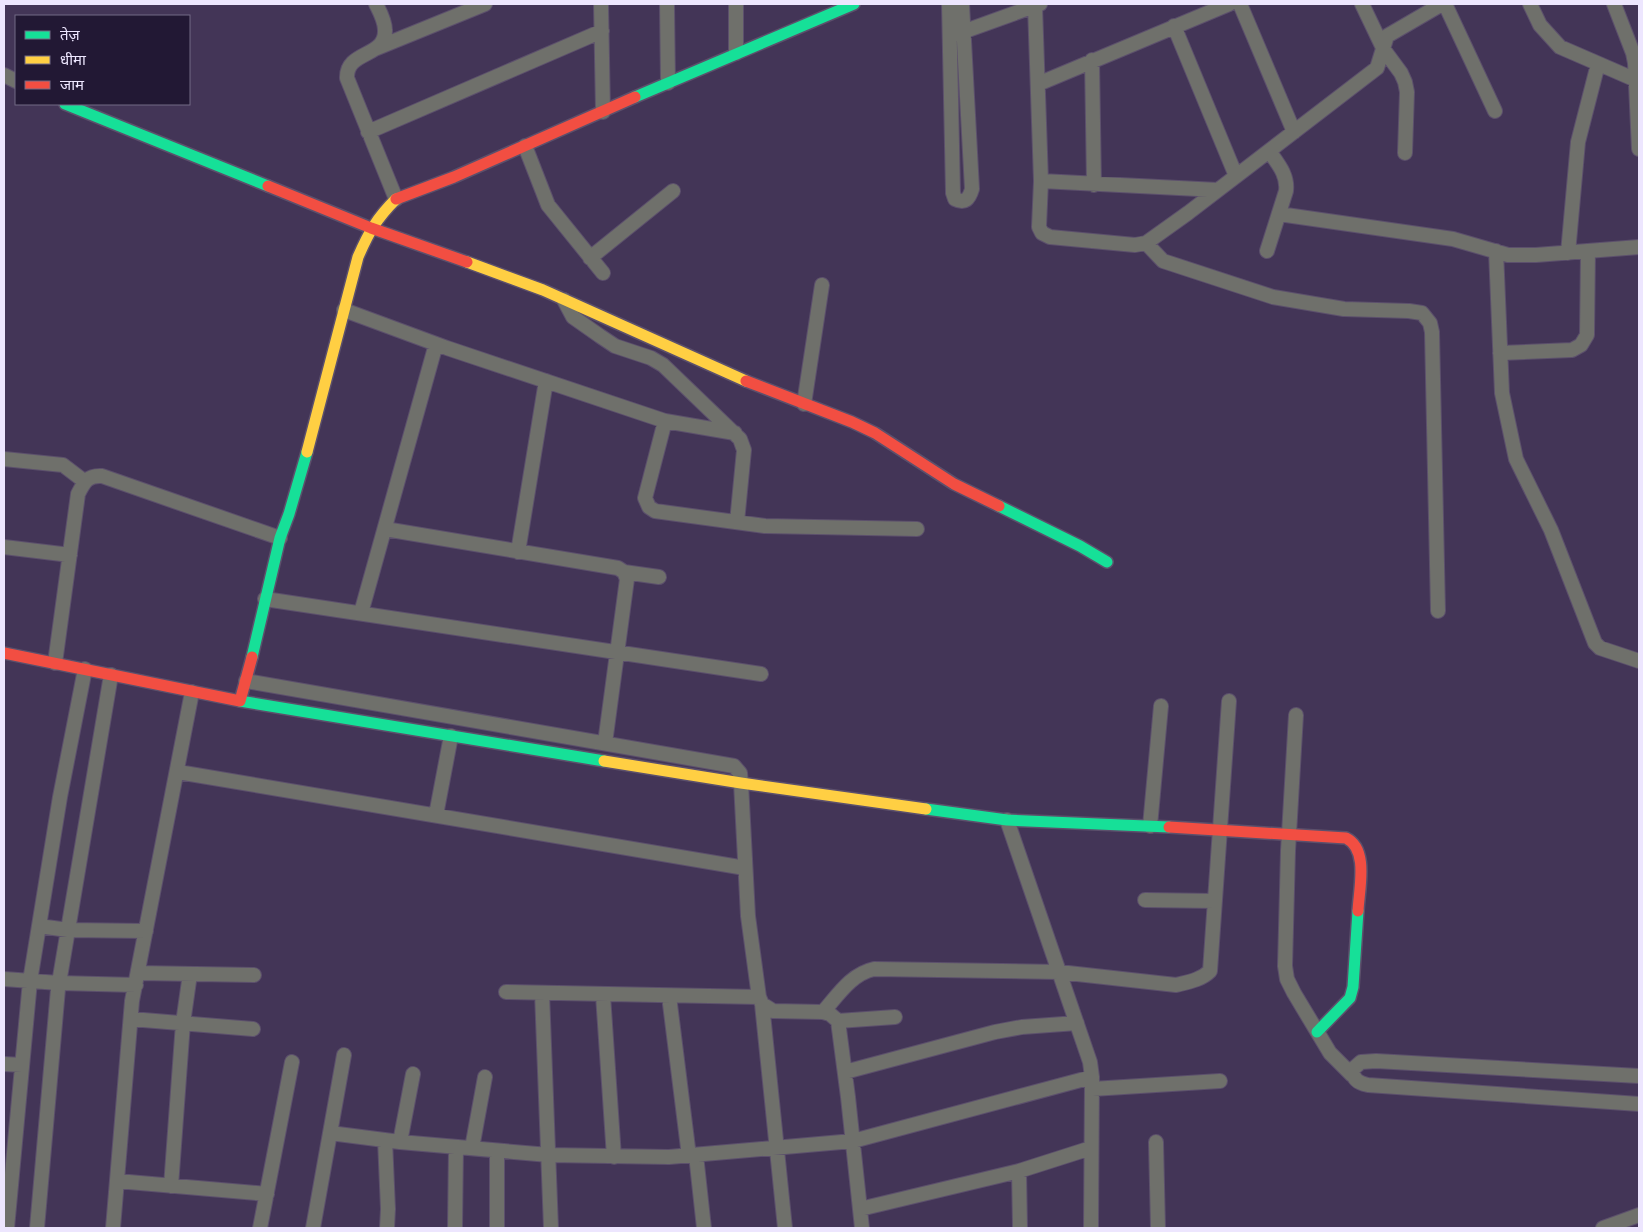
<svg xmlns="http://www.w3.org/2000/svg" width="1643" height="1232" viewBox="0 0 1643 1232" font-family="'Work Sans','Noto Sans Devanagari',sans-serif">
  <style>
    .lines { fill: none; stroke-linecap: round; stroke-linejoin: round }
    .street-casing { stroke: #5c506c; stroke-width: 16 }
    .fast-casing { stroke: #5c506c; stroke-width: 14 }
    .slow-casing { stroke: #5c506c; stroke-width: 14 }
    .jam-casing { stroke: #5c506c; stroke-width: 14 }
    .street { stroke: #6f706b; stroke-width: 14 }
    .fast { stroke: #16e098; stroke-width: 11 }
    .slow { stroke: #ffcf43; stroke-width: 11 }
    .jam { stroke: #f24e42; stroke-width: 11 }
  </style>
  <rect width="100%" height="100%" fill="#433557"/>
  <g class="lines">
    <defs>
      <path id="street" d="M376,4c4,8 9,17 9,26 1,28 -39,20 -38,48l49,121
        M601,4l2,108
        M667,4l1,79
        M736,4v49
        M949,4l4,189 2,6c10,5 14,0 17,-10l-10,-185
        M1240,4l54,128
        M1362,4l22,46 17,23 4,9 2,10 -2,61
        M1445,4l50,107
        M1530,4l10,21 20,22 76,33
        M1614,4l19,49 2,10 4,86
        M1035,6l6,175 -2,46 3,6 8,4 85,8 11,-2 42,-30 189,-145 10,-32 55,-32
        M1174,26l62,150
        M957,34l83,-30
        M377,48l108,-44
        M1092,60l2,125
        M4,75l12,6
        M1038,84l191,-80
        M368,132l234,-101
        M525,146l23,59 55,68
        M1041,181l177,9
        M1279,214l174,25 55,16h28l103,-8
        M1146,243l17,18 110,36 71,12 65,2 13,2 8,10 2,9 6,279
        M1267,251l19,-60c2,-16 -8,-27 -17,-40
        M1496,251l6,142 14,66 35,71 44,113 5,5 39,13
        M1568,253l10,-111 20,-78
        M590,258l83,-67
        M564,300l9,17 27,19 15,10 36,12 12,7 77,74 4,11 -7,72
        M344,310l103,38 218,73 70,12
        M1500,353l72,-3 9,-5 6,-10 1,-84
        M804,404l18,-119
        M665,421l-20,77 4,9 6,4 110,15 152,3
        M4,459l59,6 21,16
        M385,529l233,39 6,4 3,7 -22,164
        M4,547l66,8
        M518,552l28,-171
        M624,572l35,5
        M265,599l496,75
        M361,613l75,-269
        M55,663l23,-169c6,-12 10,-19 24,-18l178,62
        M246,681l488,85 6,7 1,10 7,133 11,81 3,7 11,7 50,1 7,2 8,7 10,76 14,131
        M1296,715l-8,136 -3,115 2,13 7,14 36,60 22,22
        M178,772l567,96
        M436,815l15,-79
        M1007,820l83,242 2,15 -1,151
        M1150,826l11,-120
        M1145,900l70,1
        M39,926l29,4 78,1
        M138,973l116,2
        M4,979l55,4 77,2
        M506,992l253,5
        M542,993l9,235
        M603,995l11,162
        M669,996l20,160
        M762,1004l23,224
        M823,1012c15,-17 28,-38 51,-43l185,3 117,13c12,-3 25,-5 34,-14l19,-270
        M131,1019l122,10
        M838,1021l57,-4
        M4,1064l18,1
        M845,1072l150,-40 27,-5 55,-4
        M1639,1076l-263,-15 -15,1 -8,7c-1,11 6,14 15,16l271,19
        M1092,1089l128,-8
        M330,1133l70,9 149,13 120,2 184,-16 239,-64
        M385,1140l3,69 -1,19
        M400,1142l13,-68
        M1156,1142l2,86
        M472,1148l13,-71
        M696,1155l8,73
        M1019,1171l1,57
        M117,1181l150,13
        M171,1186l12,-163 7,-49
        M860,1209l159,-38 72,-23
        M7,1228l23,-247 30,-184 25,-128
        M37,1228l21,-239 53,-314
        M113,1228l19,-227 60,-309
        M260,1228l32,-166
        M313,1228l31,-173
        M455,1228l1,-81
        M497,1228v-77
        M1603,1228l36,-13"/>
      <path id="fast" d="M635,97l219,-93
        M65,104l203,82
        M999,506l81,40 27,16
        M252,657l28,-119 9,-24 18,-62
        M240,701l364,60
        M926,809l81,11 162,7
        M1317,1032l33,-34 3,-11 5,-76"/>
      <path id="slow" d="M467,262l76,28 203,91
        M307,452l51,-195c11,-25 18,-38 38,-58
        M604,761l137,22 185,26"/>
      <path id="jam" d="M268,186l103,42 96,34
        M396,199l58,-22 181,-80
        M746,381l106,41 23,11 79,51 45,22
        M4,653l236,48 12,-44
        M1169,827l177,11c23,11 13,51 12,73"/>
    </defs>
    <use href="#street" class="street-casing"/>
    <use href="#fast" class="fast-casing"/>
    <use href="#slow" class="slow-casing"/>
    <use href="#jam" class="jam-casing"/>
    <use href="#street" class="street"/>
    <use href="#fast" class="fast"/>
    <use href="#slow" class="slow"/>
    <use href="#jam" class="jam"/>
  </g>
  <rect width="1643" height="1232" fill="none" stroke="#ede6fe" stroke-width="10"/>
  <rect x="15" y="15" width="175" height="90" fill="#221834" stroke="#736a85"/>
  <rect x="25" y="31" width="25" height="8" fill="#16e098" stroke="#736a85"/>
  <text x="60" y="40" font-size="15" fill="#ede6fe">तेज़</text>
  <rect x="25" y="56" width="25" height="8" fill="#ffcf43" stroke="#736a85"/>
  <text x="60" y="65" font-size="15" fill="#ede6fe">धीमा</text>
  <rect x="25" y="81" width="25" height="8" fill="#f24e42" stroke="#736a85"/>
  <text x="60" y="90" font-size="15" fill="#ede6fe">जाम</text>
</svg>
